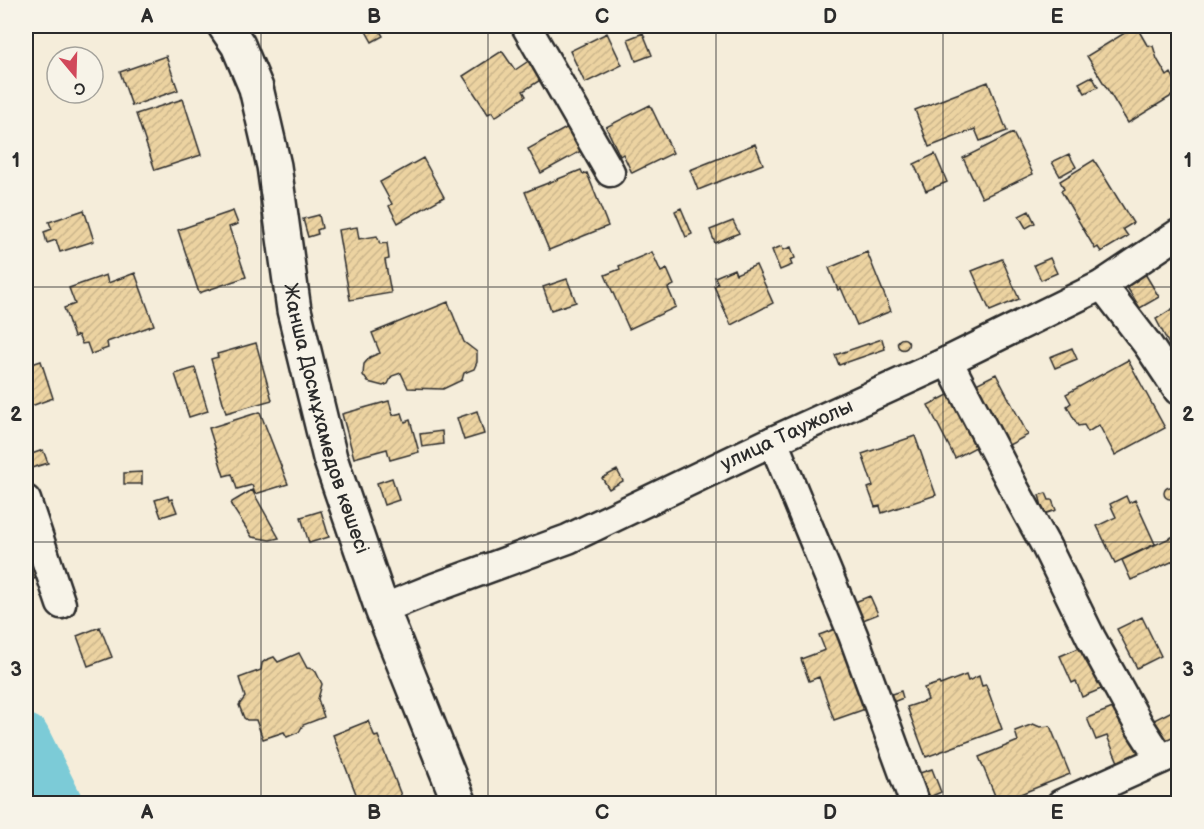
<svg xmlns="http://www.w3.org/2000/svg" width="1204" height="829" viewBox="0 0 1204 829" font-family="'Balsamiq Sans',sans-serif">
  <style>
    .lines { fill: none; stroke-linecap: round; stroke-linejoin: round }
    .river { stroke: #7bcbd7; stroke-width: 48 }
    .building { fill: url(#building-hatch); stroke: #2b2b2b; stroke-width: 1.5 }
    .street-casing { stroke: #2b2b2b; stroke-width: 33 }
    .secondary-casing { stroke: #2b2b2b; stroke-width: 38 }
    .street { stroke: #f7f3e8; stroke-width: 28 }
    .secondary { stroke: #f7f3e8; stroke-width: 33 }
    .grid { fill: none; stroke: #2b2b2b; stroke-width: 1.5; stroke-opacity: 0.55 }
    .labels { text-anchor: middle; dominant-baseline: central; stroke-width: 6; stroke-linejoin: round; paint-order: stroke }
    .street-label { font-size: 20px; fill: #2b2b2b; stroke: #f7f3e8 }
    .neatline { fill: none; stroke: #2b2b2b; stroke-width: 2 }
    .grid-label { font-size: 20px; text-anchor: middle; font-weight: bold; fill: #2b2b2b }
  </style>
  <defs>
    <pattern id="building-hatch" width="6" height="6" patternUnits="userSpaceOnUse" patternTransform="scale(1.5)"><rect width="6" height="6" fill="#ecd3a1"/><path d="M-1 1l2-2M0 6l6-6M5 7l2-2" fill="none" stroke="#cbb58b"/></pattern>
  </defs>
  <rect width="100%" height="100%" fill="#f5edda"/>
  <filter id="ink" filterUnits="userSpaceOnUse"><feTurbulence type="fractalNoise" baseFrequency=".0167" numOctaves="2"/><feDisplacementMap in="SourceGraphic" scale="12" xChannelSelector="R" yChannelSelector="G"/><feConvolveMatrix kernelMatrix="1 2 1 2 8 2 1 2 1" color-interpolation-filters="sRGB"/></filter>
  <g filter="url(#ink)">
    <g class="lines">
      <path class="river" d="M26,738l33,66"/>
    </g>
    <path class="building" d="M363,26h14l6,10 -11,6z
      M461,26h22l-18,6z
      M910,26h22l-18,8z
      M1136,26l11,19 6,1 4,13 10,17 4,-3 7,13v6l-50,31 -41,-67z
      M607,33l15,32 -37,18 -15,-32z
      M643,33l9,22 -16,6 -8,-22z
      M502,51l13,19 18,-12 12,19 -22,14 3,5 -31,21 -3,-5 -4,2 -25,-38z
      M166,56l12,34 -46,16 -12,-34z
      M1092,76l6,11 -13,6 -6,-10z
      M988,82l19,49 -27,10 -5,-12 -46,18 -14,-37z
      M183,99l18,56 -46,15 -19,-56z
      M650,105l23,48 -41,20 -9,-19 -3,2 -14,-29z
      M568,127l13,24 -40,22 -13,-24z
      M1013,133l20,41 -51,24 -19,-40z
      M755,144l8,20 -65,26 -8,-20z
      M935,154l12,28 -21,9 -12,-27z
      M1069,154l7,13 -16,9 -8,-14z
      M423,158l21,39 -46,26 -9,-17 3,-2 -12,-22z
      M1094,160l39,63 -10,6 5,7 -27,16 -3,-5 -3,2 -34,-58 3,-2 -4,-8z
      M581,170l2,4 4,-1 21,53 -59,24 -24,-58z
      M681,208l11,26 -6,3 -11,-26z
      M84,210l10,31 -34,11 -4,-12 -9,3 -3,-11 8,-3 -3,-7z
      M233,211l5,13 -9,3 17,50 -47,16 -21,-63z
      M1029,211l6,12 -9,5 -7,-12z
      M319,215l3,13 -5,2 1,4 -10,3 -5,-18z
      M733,221l6,12 -24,10 -5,-13z
      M357,227l2,12 18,-3 3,8 7,-1 2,16 -4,1 6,33 -41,7 -12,-70z
      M782,246l1,4 8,-3 4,11 -5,2 2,5 -12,5 -8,-20z
      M652,252l9,20 6,-3 7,16 -6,3 8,19 -47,22 -24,-54 15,-6 -1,-3z
      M867,252l24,59 -34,14 -16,-37 -3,2 -9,-22z
      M1050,258l7,15 -16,7 -7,-15z
      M1002,259l17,40 -29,12 -18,-40z
      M756,265l17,38 -42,22 -17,-39 4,-2 -3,-7 19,-8 2,5z
      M1144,272l15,25 -19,11 -15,-24z
      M135,273l19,52 -47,17 1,6 -17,6 -4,-11 -5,1 -4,-9 -4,2 -10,-29 11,-4 -6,-16 37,-13 2,8z
      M567,279l9,23 -25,8 -8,-23z
      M448,302l16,40 13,10v10l-3,7 -10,4 -2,7 -19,9 -35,-1 -7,-15 -9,3 -4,8 -5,2 -15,-4 -5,-7 1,-11 6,-7 10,-4 -8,-20z
      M1178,305v44l-5,3 -17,-33z
      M897.5 344a5.5 5.5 0 1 1 11 0a5.5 5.5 0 1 1-11 0Z
      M882,339l3,10 -46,16 -4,-10z
      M256,343l16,57 -46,13 -15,-54 7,-2 -1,-3z
      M1072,348l5,11 -22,9 -5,-11z
      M1128,360l37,68 -50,27 -16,-30 -11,7 -4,-7 -6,1 -11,-20 4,-3 -5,-9z
      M41,361l12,37 -27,10v-42z
      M195,368l13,43 -19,6 -14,-43z
      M996,374l32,61 -21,11 -31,-62z
      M950,394l26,53 -21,11 -27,-53z
      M389,401l4,14 9,-2 3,9 5,-2 9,32 -29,8 -3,-11 -33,9 -12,-44z
      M477,411l7,23 -20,6 -7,-22z
      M260,412l28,72 -33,10 -3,-9 -15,4 -5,-15 -8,2 -15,-48z
      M442,431l1,13 -21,3 -2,-13z
      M915,436l21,59 -54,18 -2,-7 -5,1 -7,-19 5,-2 -11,-32z
      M43,450l5,13 -20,6 -2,-13z
      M617,470l6,11 -14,8 -7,-11z
      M142,472v12h-18v-11z
      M392,478l7,22 -15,5 -7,-22z
      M1164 493a6 6 0 1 1 12 0a6 6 0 1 1-12 0Z
      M252,490l27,48 -9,2 -18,-3 -21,-32 1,-3z
      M1046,493l3,7h3l4,10 -12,4 -5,-19z
      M168,496l1,4 3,-1 5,13 -16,5 -6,-17z
      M1126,496l3,7 6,-3 20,44 -40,19 -18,-37 19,-9 -6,-13z
      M321,511l8,26 -20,6 -8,-26z
      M1176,535l2,5v19l-47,21 -9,-20z
      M34,566l4,12 -9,2 3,9 -6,2v-24z
      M870,596l8,18 -20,8 -8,-18z
      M1142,617l19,39 -24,12 -20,-39z
      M100,627l12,30 -24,9 -11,-30z
      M838,628l30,80 -34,12 -15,-43 -10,4 -8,-22 24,-9 -6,-15z
      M1086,645l15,44 -19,8 -6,-16 -4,2 -12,-27z
      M299,653l8,15 6,1 3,3 6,12 -4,15 6,18 -21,8 -4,7 -12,5 -3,-5 -21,7 -7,-19h-9l-3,-2 -5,-13 6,-8 -6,-19 22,-8 1,-7 4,-3 8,-3 4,5z
      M966,675l2,6 11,-5 3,10 4,-1 16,44 -76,28 -19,-50 21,-7 -4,-12 15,-5 1,2z
      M901,691l2,7 -15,6 -3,-8z
      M1118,706l12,22 10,25 -22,9 -11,-26 -11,4 -9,-22z
      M1178,708v27l-15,7 -9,-22z
      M368,721l7,16 3,-1 26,67 -44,1 -27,-69z
      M1033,724l7,3 10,-1 20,48 -72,29 -19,-46 39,-16 -3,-10z
      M932,769l9,23 -11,5 -10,-24z"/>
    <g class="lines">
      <defs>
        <g id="street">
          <path d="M526,26l84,146"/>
          <path d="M1102,285l46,60 30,45"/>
          <path d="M948,361l67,129 31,56 45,92 48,87 22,34"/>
          <path d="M773,441l80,194 62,169"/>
          <path d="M26,500l35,104"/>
          <path id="s1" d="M382,609l52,-21 134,-49 205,-98 175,-80 154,-76 76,-51"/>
          <path d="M1061,804l116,-52"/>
        </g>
        <g id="secondary">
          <path id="s2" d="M225,26l13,19 18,43 18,78 20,144 36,148 52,151 78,195"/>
        </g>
      </defs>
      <use href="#street" class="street-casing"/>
      <use href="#secondary" class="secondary-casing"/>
      <use href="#street" class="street"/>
      <use href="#secondary" class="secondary"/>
    </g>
  </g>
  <path class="grid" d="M261,26v778M488,26v778M716,26v778M943,26v778M26,287h1152M26,542h1152"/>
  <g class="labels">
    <g class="street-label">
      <text stroke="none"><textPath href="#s2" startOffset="408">Жанша Досмұхамедов көшесі</textPath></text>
      <text stroke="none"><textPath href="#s1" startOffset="441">улица Таужолы</textPath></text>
    </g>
  </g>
  <rect width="1204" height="829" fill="none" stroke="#f7f3e8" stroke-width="66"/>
  <g transform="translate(75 75) rotate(161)"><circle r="28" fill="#f7f3e8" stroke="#a5a39c" stroke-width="1.5"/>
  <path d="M0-4.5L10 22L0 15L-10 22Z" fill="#d1495b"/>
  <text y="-9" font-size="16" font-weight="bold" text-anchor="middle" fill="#2b2b2b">С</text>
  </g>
  <rect x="33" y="33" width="1138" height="763" class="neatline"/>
  <g class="grid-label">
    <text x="147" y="23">A</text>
    <text x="374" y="23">B</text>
    <text x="602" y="23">C</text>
    <text x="830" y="23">D</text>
    <text x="1057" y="23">E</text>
    <text x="16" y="167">1</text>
    <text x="1188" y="167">1</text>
    <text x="16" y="421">2</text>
    <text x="1188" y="421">2</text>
    <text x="16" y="676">3</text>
    <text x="1188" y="676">3</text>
    <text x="147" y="819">A</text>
    <text x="374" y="819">B</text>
    <text x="602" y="819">C</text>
    <text x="830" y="819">D</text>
    <text x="1057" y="819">E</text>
  </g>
</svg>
